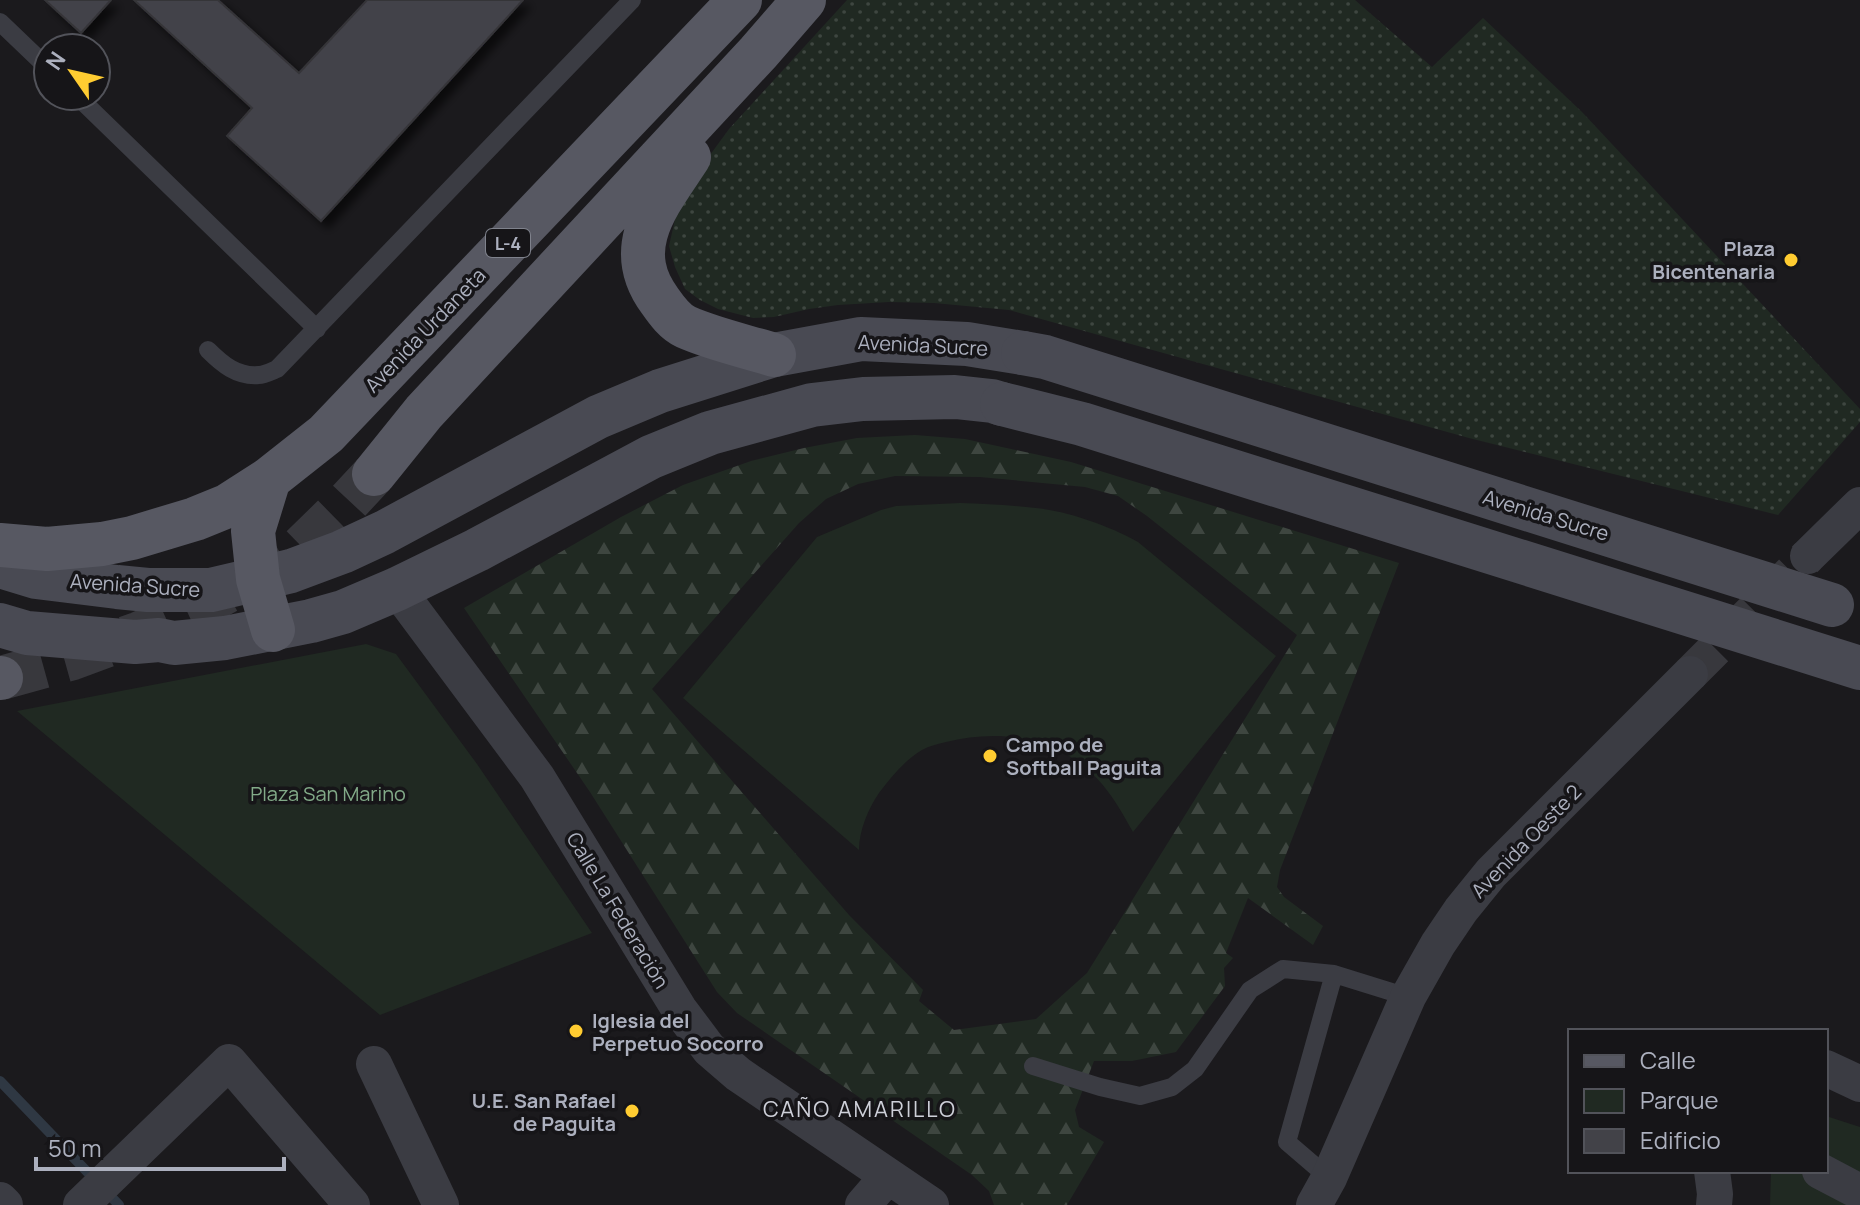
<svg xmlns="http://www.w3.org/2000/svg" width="1860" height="1205" viewBox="0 0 1860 1205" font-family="Manrope,sans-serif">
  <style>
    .grass { fill: url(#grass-dots) }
    .forest { fill: url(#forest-firs); fill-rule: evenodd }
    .park { fill: #202922 }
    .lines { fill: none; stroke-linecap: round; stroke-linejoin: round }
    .stream { stroke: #2f3843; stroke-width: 10 }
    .building { fill: #424248; stroke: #353439; stroke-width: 2; filter: url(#shadow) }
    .minor-tunnel { stroke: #38383d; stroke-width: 36; stroke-dasharray: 36 18; stroke-linecap: butt }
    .primary-tunnel { stroke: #38383d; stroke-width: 44; stroke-dasharray: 44 22; stroke-linecap: butt }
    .service { stroke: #3b3c43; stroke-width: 18 }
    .minor { stroke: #3b3c43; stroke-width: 36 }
    .secondary { stroke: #494a53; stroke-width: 44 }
    .primary { stroke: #575862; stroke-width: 44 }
    .secondary-bridge { stroke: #494a53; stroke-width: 44 }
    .poi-dot { fill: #ffcc31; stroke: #161518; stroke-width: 3 }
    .labels { text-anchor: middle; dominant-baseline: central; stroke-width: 7; stroke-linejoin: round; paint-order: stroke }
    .shield { fill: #161518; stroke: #7f828c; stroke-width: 2 }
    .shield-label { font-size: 18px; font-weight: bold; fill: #acb0be }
    .poi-label { font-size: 20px; font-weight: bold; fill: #acb0be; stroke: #161518; text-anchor: end }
    .street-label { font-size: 20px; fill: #acb0be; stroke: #161518 }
    .park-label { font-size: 20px; fill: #82aa88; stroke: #161518 }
    .neighbourhood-label { font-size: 22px; letter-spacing: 2px; fill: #ced0d9; stroke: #161518 }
  </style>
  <defs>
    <pattern id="grass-dots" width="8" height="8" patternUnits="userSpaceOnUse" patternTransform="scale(2)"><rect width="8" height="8" fill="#202922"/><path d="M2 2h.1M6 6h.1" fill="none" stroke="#3e4640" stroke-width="1.8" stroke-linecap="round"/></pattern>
    <pattern id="forest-firs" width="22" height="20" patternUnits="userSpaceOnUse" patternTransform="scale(2)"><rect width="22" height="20" fill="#202922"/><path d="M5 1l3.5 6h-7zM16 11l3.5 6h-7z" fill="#3e4640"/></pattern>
    <filter id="shadow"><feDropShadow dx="7" dy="7" stdDeviation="4" flood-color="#0009"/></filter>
  </defs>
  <rect width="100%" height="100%" fill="#1b1a1d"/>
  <path class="grass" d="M847,0h508l77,67 51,-49 99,94 278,297v13l-82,93 -309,-77 -460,-128 -75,-7 -45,-1 -51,3 -29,4 -35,8 -21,1 -35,-9 -18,-9 -15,-11 -10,-22 -6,-21 7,-31 12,-30 41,-56z"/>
  <path class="forest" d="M915,435l50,4 106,23 328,101 -119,307 -3,17 7,10 39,29 -10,19 -65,-47 -22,55 7,5 -9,10 1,18 -49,66 -44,9h-38l-19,49 4,17 25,15 -37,63h-73l-5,-14 -17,-16 -235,-162 -20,-21 -127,-200 -126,-184 157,-91 62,-32 68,-24 53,-13 53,-10zM895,476l85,1 105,10 33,9 29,20 150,119 -210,338 -51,46 -82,11 -35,-29 4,-11 -74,-75 -197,-226 147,-166 27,-24 32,-15z"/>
  <path class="park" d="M960,503c25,1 51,2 76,5 31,3 74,18 102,34l138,114 -143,176c-20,-36 -35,-61 -73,-81 -35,-18 -77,-18 -114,-9 -8,2 -17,4 -24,8 -17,10 -31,27 -43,43 -11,16 -20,38 -20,57l-176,-152 134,-161 64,-27 15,-4z
    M366,644l30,10 81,110 115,169 -212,82 -363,-304z
    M1826,1116l34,11v78h-90l1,-34h55z"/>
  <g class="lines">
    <path class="stream" d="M0,1081l119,124"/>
  </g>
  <path class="building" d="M45,0h66l-30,33z
    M134,0h84l81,73 68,-73h156l-202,221 -94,-85 25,-28z"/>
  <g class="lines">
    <path class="minor-tunnel" d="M1690,674l118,-118"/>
    <path class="primary-tunnel" d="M1,678l72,-20 67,-25 68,-31 91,-52 49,-48 26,-28"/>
    <path class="service" d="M0,22l48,46
      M77,96l240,233
      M208,350c14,14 29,27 51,25 5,0 13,-4 18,-6l355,-369
      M1033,1066l67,21 40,9 32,-9 23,-18 55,-79 33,-21 51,5
      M1329,1178l-42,-36 47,-168 74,23"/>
    <path class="minor" d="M1808,556l52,-51
      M397,589l140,188 142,232 30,40 29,25 193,131
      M374,1064l67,141
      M1826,1068l34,16
      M1712,1171l3,23 -1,11
      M1820,1171l40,21
      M0,1200l5,5
      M81,1205l148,-143 123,143
      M863,1205l25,-29
      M1314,1205l15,-27 79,-181 30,-53 23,-34 30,-37 199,-199"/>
    <path class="secondary" d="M0,566l36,11 81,10 31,3h63l80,-19 51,-19 43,-20 213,-115 62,-26 114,-36 87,-16 106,5 56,9
      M0,625l27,8 108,9 24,-2 15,3 51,-5 86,-17 32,-9 54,-23 80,-39 174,-93 59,-24 102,-28 51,-6 92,-2 37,4 10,3"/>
    <path class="primary" d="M689,157c-30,46 -69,90 -29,144 7,10 15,21 26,26 27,12 59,19 88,28
      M374,474l50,-62 334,-359 46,-53
      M269,479l-16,52 5,48 15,51
      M0,545l47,4 55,-5 30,-6 63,-19 32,-13 42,-27 57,-45 414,-434
      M0,678h1"/>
    <path class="secondary-bridge" d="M1023,353l22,4 787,248
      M1002,404l80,20 778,244"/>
  </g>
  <g class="poi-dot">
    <circle cx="1791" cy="260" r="8"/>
    <circle cx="990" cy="756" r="8"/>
    <circle cx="576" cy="1031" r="8"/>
    <circle cx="632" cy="1111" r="8"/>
  </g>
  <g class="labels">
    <rect class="shield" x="486" y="229" width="44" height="28" rx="6"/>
    <g class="shield-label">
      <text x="508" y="243">L-4</text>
    </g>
    <g class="poi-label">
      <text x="1775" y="248">Plaza<tspan x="1775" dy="23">Bicentenaria</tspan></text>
      <text x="1006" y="744" text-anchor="start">Campo de<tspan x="1006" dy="23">Softball Paguita</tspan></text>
      <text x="592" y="1020" text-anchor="start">Iglesia del<tspan x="592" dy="23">Perpetuo Socorro</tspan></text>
      <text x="616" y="1100">U.E. San Rafael<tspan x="616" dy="23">de Paguita</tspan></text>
    </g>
    <g class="street-label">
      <text transform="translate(425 330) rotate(-46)">Avenida Urdaneta</text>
      <text transform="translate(923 345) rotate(3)">Avenida Sucre</text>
      <text transform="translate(1546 515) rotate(17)">Avenida Sucre</text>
      <text transform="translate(135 585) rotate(4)">Avenida Sucre</text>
      <text transform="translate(1526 841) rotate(-46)">Avenida Oeste 2</text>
      <text transform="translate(618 910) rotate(59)">Calle La Federación</text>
    </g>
    <g class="park-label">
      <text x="328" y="793">Plaza San Marino</text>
    </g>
    <g class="neighbourhood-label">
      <text x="860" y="1109">CAÑO AMARILLO</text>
    </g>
  </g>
  <rect x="1568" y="1029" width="260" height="144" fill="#161518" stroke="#52535a" stroke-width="2"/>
  <rect x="1584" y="1055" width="40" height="12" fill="#575862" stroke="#52535a" stroke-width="2"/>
  <text x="1640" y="1069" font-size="24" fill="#acb0be">Calle</text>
  <rect x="1584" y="1089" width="40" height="24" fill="#202922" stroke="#52535a" stroke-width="2"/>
  <text x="1640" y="1109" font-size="24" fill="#acb0be">Parque</text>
  <rect x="1584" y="1129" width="40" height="24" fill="#424248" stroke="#52535a" stroke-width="2"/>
  <text x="1640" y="1149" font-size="24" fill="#acb0be">Edificio</text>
  <g transform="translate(72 72) rotate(304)"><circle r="38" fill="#161518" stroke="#52535a" stroke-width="2"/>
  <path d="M0-6L14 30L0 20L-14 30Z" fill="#ffcc31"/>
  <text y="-12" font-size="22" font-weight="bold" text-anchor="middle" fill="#acb0be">N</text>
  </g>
  <path d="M36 1157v12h248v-12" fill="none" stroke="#acb0be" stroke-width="4"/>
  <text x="48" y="1157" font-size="24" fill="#acb0be" stroke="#161518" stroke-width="6" paint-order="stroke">50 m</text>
</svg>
